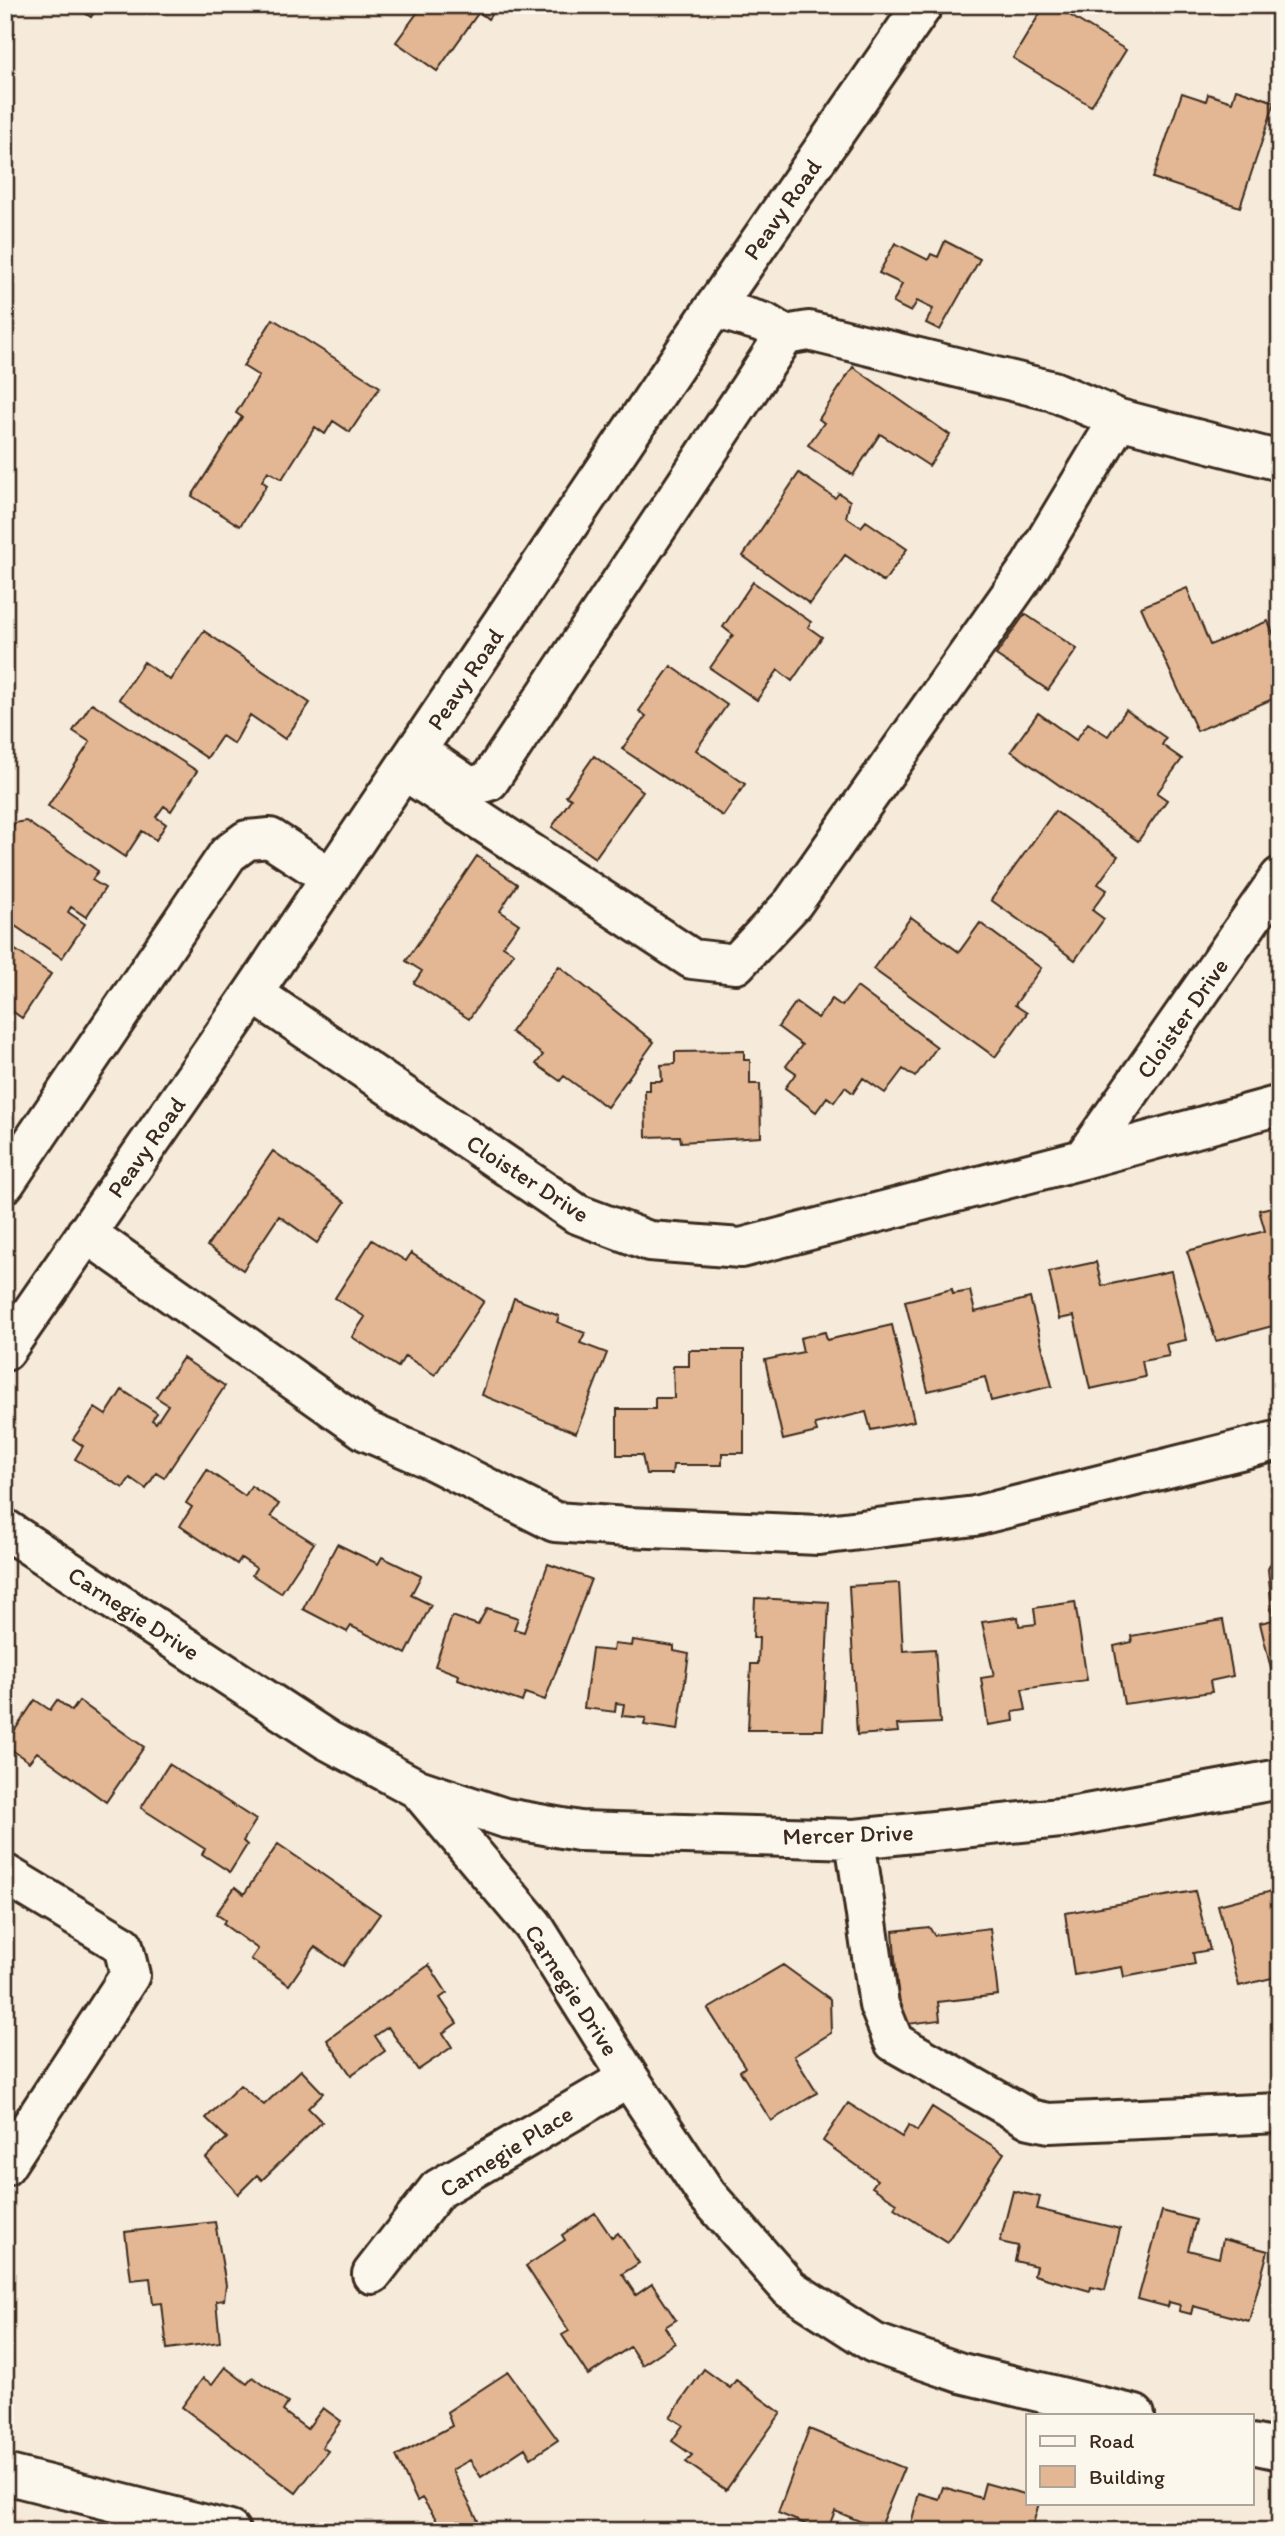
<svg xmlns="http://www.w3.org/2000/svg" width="1285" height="2536" viewBox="0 0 1285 2536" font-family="Itim,sans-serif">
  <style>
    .built { fill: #f0dbc5 }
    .building { fill: #e3b793; stroke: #3b2a1e; stroke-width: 2 }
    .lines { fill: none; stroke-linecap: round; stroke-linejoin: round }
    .minor-casing { stroke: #3b2a1e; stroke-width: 44 }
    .minor { stroke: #fbf7ec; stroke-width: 38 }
    .labels { text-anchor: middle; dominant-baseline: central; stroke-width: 5; stroke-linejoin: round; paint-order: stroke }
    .street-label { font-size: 24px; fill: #3b2a1e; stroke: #fbf7ec }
  </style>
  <rect width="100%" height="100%" fill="#f6eada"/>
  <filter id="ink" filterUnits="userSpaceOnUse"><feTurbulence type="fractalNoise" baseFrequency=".0143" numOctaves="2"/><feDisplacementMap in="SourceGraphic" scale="14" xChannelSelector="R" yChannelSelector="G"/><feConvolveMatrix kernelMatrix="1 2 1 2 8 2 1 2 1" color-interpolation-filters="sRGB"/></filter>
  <g filter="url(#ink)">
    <path class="built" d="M5,2515l65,16h-65z"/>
    <path class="building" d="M73,5h26l-8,12z
      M423,5h75l-10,14 -9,-7 -42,59 -41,-29z
      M1045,5h8l73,45 -35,56 -78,-48z
      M1236,89l39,13 -35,105 -87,-29 29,-85 24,8 2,-7 24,8z
      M5,139l9,5 -9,13z
      M945,241l35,18 -40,71 -14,-7 7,-14 -16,-8 -6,11 -18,-9 9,-19 -23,-11 16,-30 33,17 3,-6 7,3z
      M273,319l107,68 -30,45 -17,-11 -8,13 -10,-7 -33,52 -14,-8 -6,10 5,4 -27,41 -48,-30 50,-79 -6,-4 23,-37 -16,-10z
      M853,367l97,68 -21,31 -49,-32 -27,41 -45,-30 16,-22 -5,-4z
      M799,473l36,25 4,-5 11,8 -4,16 15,10 5,-6 41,28 -23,33 -39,-27 -35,49 -67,-48z
      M753,582l58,40 -3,5 14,10 -30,44 -14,-11 -21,30 -47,-32 23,-33 -10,-8z
      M1187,588l23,57 58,-24 12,28v47l-83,35 -56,-124z
      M1025,614l52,35 -29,41 -52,-35z
      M204,631l106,72 -25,36 -35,-24 -16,29 -12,-8 -15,22 -88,-59 25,-37 26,18z
      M671,666l56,39 -31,45 49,34 -22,32 -101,-67 24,-33 -7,-5z
      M92,703l105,68 -26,40 -7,-5 -8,11 10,7 -10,16 -14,-9 -17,26 -77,-51 42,-64 -17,-11z
      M1126,710l40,28 -4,7 20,14 -25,34 10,7 -29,41 -127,-90 27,-38 38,27 12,-17 20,13z
      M594,756l49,35 -48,67 -43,-31 19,-28 -5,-3z
      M1055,811l63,45 -20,28 9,6 -15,20 12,9 -29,41 -84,-60z
      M26,821l72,50 -6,9 13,8 -19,29 -15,-10 -3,5 17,12 -23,34 -57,-39v-73l9,-23z
      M477,856l40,28 -17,27 19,13 -16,22 11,7 -45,66 -55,-36 8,-12 -16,-10z
      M911,917l48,35 21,-29 61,45 -26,37 12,8 -32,44 -122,-88z
      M5,943l46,31 -29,44 -17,-12z
      M559,966l95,76 -47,65 -43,-31 -4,5 -24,-17 7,-9 -32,-23z
      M857,987l80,60 -22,30 -12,-8 -18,24 -22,-15 -10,15 -8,-6 -11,15 -7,-5 -11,15 -31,-24 11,-15 -10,-7 16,-21 -24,-18 18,-25 22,16 14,-19 10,7z
      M744,1051v9h6v24h10l1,53 -80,5 -1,-6 -34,1 -1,-47h5v-9h12l-1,-16 14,-1v-12z
      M273,1151l72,51 -28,41 -38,-27 -36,54 -36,-24z
      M1280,1205v119l-64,17 -29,-90 78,-20 -6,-21z
      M372,1240l34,21 5,-8 73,48 -49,74 -30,-19 -7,11 -46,-30 13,-20 -30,-19z
      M1096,1262l6,24 69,-15 15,69 -20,4 3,12 -27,5 3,16 -55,12 -16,-73 -15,3 -10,-47z
      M952,1289l1,5 17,-3 5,21 55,-14 22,88 -61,15 -6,-24 -57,14 -23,-90z
      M514,1298l45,18 -2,6 28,11 -5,10 27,10 -31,80 -94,-38z
      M892,1325l22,96 -43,9 -5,-18 -51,12 2,8 -34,8 -18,-80 38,-8 -3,-14 25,-6 2,8z
      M689,1350h55v103h-22v12h-49l-1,9h-26l-4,-19h-25v-46h38v-11h19l-1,-32h16z
      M183,1358l42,28 -61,92 -8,-5 -10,16 -16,-11 -7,10 -48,-29 8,-13 -10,-7 22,-31 11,7 16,-25 35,23 -5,7 4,3 12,-18 -12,-8z
      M207,1470l38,26 6,-10 28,18 -8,12 43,27 -33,50 -29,-18 4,-7 -15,-10 -4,6 -57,-38 12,-19 -6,-4z
      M337,1544l41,20 4,-7 39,19 -10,19 20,10 -25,49 -55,-28 -4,6 -44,-23z
      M1280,1557v114l-8,2 -12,-50 13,-3 -5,-51 5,-10z
      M548,1564l43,15 -46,121 -20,-7 -3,9 -64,-23 1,-4 -24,-9 17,-50 26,9 9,-17 31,10 -4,11 10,3z
      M899,1583l4,68 32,-2 5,74 -43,2 1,7 -41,3 -8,-149z
      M755,1598l74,4 -6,128h-75l3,-66h7l1,-26h-6z
      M1075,1602l12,78 -65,9 4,21 -13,2 1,9 -26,4 -7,-47 13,-2 -12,-54 36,-5 1,9 17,-2 -2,-16z
      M1223,1620l10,56 -23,5 2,11 -88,12 -10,-58 18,-4 -1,-6z
      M633,1640l41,6v5l15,3 -11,76 -34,-5 2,-7 -24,-2 2,-12 -8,-1 -1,9 -31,-4 8,-59 21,2 1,-7 18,2z
      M35,1700l15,10 7,-10 15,11 7,-10 65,46 -38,55 -69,-50 -8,10 -24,-17z
      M169,1764l87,56 -13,21 4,4 -17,27 -28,-18 3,-5 -64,-41z
      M278,1844l102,70 -37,52 -28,-19 -26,38 -38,-26 7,-10 -35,-25 2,-4 -9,-6 19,-27 9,7z
      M1280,1889v87l-41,10 -21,-81z
      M1195,1891l15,59 -17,3 2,11 -71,13 -2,-10 -48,8 -9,-62z
      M929,1927l5,8 56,-7 8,67 -60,7 2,18 -40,5 -7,-94z
      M429,1965l18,28 -7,5 17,25 -14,10 9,14 -34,23 -30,-43 -13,9 10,15 -34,24 -24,-35z
      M783,1965l47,34 1,34 -37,23 23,37 -46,28 -31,-50 5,-4 -37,-58z
      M301,2070l22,23 -15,15 14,14 -60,58 -5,-5 -19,19 -32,-36 21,-20 -21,-20 34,-33 24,20z
      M848,2103l54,34 7,-12 8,6 15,-24 72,46 -57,89 -53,-34 3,-5 -25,-16 5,-7 -54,-39z
      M1013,2191l27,6 -3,12 83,20 -15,61 -14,-3 -1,4 -56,-16 2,-9 -21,-5 3,-15 -18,-4z
      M1162,2211l34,9 -8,30 31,8 4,-19 45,12 -19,70 -56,-15 -2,8 -12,-3 1,-6 -11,-3 -1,5 -30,-8z
      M595,2213l17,25 6,-5 21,30 -17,11 14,21 16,-11 24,36 -11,7 10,16 -33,22 -12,-18 -42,28 -26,-40 7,-4 -43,-65 39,-26 -3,-5z
      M215,2222l11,63 -2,15 -8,1 4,41 -53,7 -5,-46 -9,1 -3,-26 -19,2 -6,-48z
      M225,2367l22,17 6,-7 35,26 -5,8 24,18 16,-21 18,13 -19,26 6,4 -32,42 -114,-86 21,-29 9,6z
      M704,2369l26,19 6,-8 45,33 -55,77 -40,-28 6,-7 -20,-14 11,-16 -13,-8z
      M508,2372l50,68 -27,18 -6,-10 -44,29 -11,-17 -18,10 31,60 -39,1 -22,-33 -5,3 -21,-45 56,-30 -5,-14z
      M809,2429l95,39 -25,61 -44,-18 -8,20h-5l-44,-18z
      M985,2483l43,12v8h11l-8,28h-122l10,-38 20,6 4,-12 38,11z"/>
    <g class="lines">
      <defs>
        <path id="minor" d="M1119,419l161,42
          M433,762l37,25 19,-6 296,-446 -20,-12 -51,-15
          M404,770l288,189 44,5 57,-61 237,-336 89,-148 -66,-28 -244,-60 -24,4
          M253,993l324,221 72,27 92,7 342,-89 197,-54
          M1083,1159l197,-282
          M5,1183l223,-329 19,-14 23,-2 60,39
          M86,1233l280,198 62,27 127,64 72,5 192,8 156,-19 305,-76
          M5,1351l248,-358 461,-685 209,-303
          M5,1529l322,211 91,49 115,136 96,153 78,117 83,94 84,54 87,30 174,42
          M418,1789l87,29 74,13 276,8 215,-22 210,-38
          M855,1839l24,166 15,37 136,77 19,4 231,-10
          M5,1874l118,71 7,30 -125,191
          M372,2274l66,-85 191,-111
          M1252,2444l28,6
          M5,2474l225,57"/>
      </defs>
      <use href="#minor" class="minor-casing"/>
      <use href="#minor" class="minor"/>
    </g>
  </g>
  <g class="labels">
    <g class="street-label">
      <text transform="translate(782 209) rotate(-55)">Peavy Road</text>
      <text transform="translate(465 679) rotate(-56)">Peavy Road</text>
      <text transform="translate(1182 1018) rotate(-55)">Cloister Drive</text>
      <text transform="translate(146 1147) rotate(-55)">Peavy Road</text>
      <text transform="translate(528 1178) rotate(33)">Cloister Drive</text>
      <text transform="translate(134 1613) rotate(33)">Carnegie Drive</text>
      <text transform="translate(848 1834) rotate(-2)">Mercer Drive</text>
      <text transform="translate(572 1990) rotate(57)">Carnegie Drive</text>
      <text transform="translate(506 2151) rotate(-32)">Carnegie Place</text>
    </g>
  </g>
  <rect width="1285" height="2536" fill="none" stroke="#fbf7ec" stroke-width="28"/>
  <rect x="14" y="14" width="1257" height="2508" fill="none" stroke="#3b2a1e" stroke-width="2.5" filter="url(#ink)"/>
  <rect x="1026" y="2414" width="228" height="91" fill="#fbf7ec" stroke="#aea59a" stroke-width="2"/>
  <rect x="1040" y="2436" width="35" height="10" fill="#fbf7ec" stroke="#aea59a" stroke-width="2"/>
  <text x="1089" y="2448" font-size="21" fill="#3b2a1e">Road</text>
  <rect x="1040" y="2466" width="35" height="21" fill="#e3b793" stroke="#aea59a" stroke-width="2"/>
  <text x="1089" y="2484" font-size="21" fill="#3b2a1e">Building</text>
</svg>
